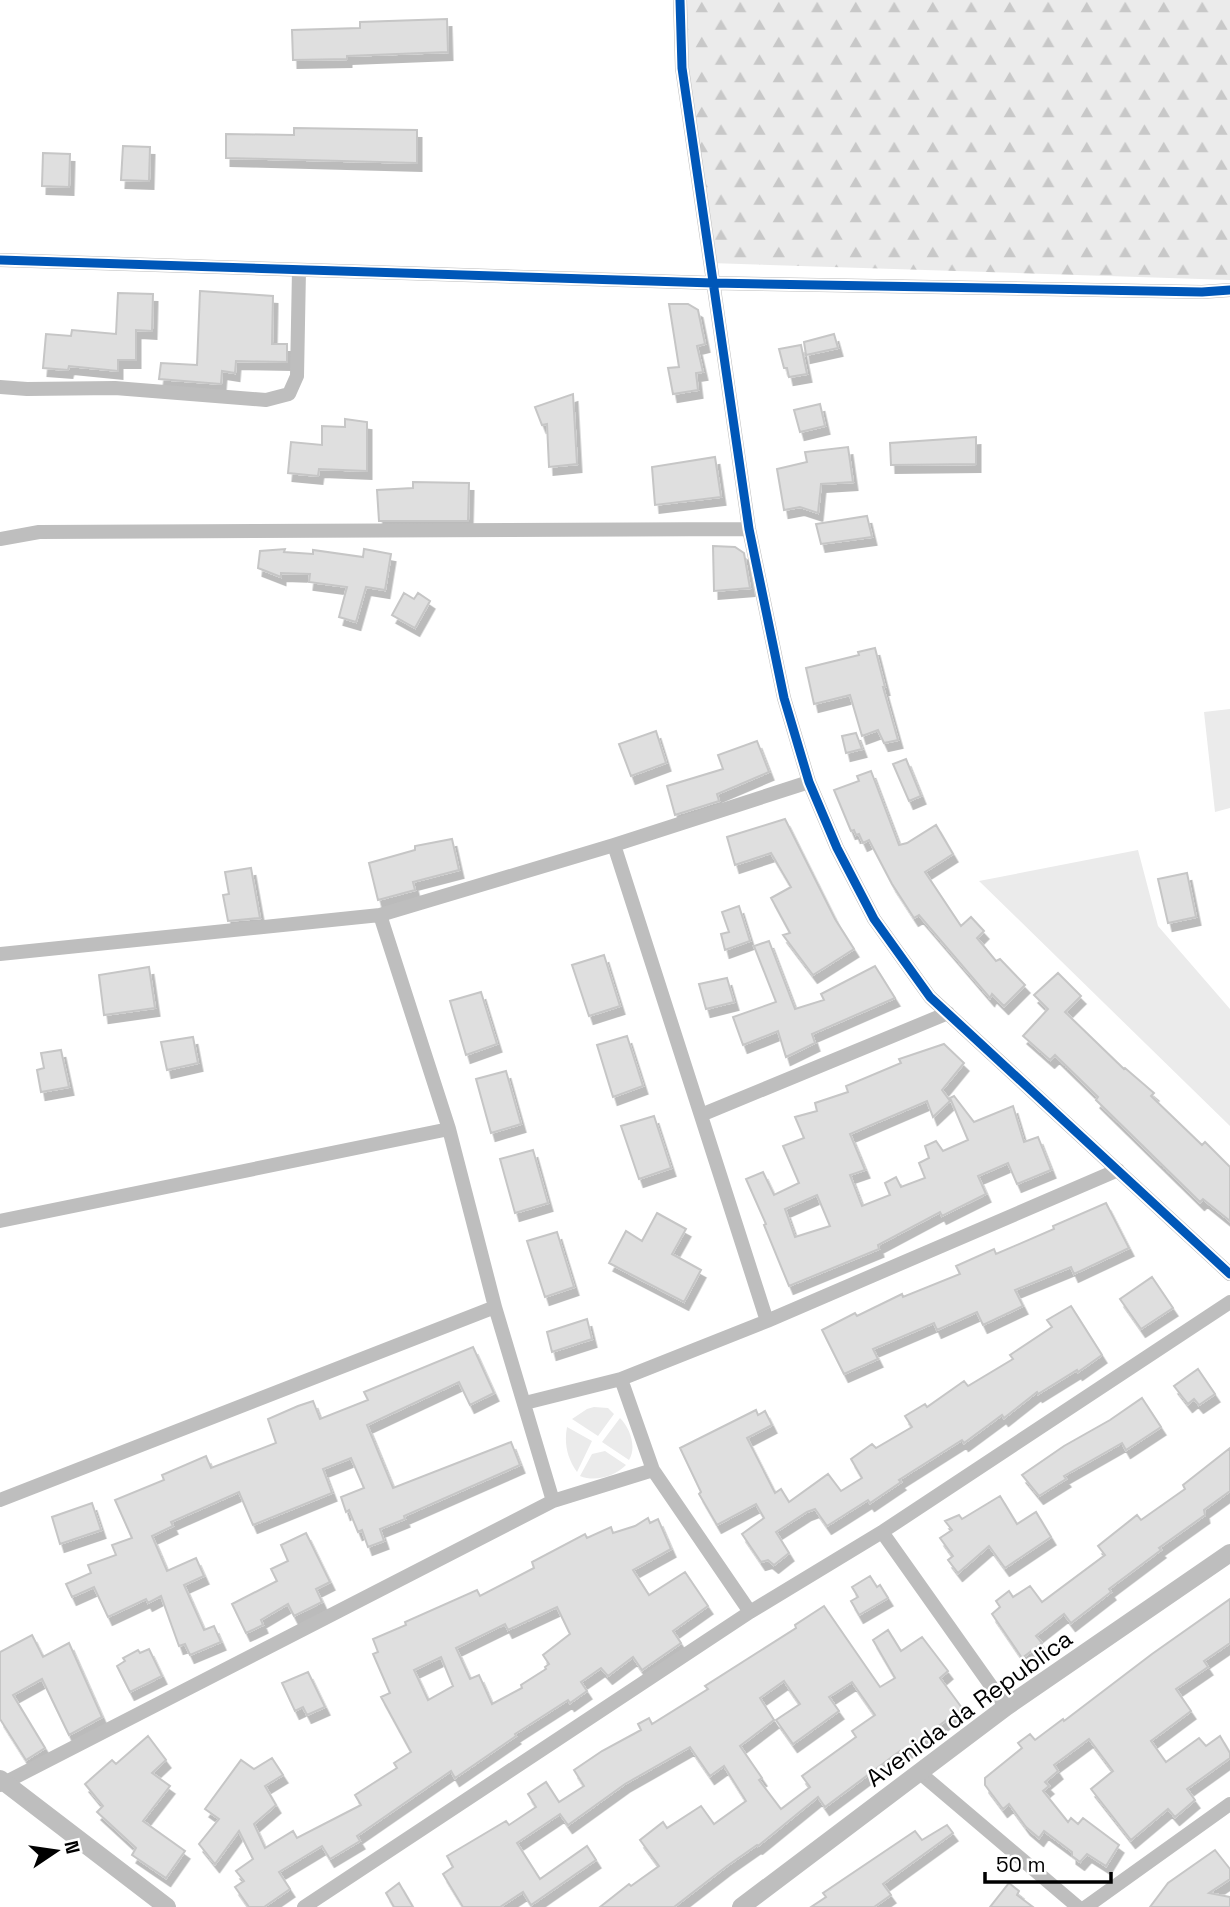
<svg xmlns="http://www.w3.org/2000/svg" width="1230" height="1907" viewBox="0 0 1230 1907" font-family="'Space Grotesk',sans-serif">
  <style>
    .grass { fill: #ebebeb }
    .forest { fill: url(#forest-firs) }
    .building { fill: #dfdfdf; stroke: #c6c6c6; stroke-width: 2; fill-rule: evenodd; filter: url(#shadow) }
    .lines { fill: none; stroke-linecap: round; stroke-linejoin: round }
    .minor { stroke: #bebebe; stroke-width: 14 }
    .tertiary { stroke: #bebebe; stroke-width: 18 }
    .cycleway-casing { stroke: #fff; stroke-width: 13 }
    .cycleway { stroke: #0057b8; stroke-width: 9 }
    .labels { text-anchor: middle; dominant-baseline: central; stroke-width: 5; stroke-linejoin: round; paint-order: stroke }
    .street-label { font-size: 24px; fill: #000; stroke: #fff }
  </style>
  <defs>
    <pattern id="forest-firs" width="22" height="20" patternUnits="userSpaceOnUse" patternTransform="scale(1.75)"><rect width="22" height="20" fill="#ebebeb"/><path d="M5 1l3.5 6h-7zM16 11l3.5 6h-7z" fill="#c8c8c8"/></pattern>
    <filter id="shadow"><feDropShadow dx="4.5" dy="8" stdDeviation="0" flood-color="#0004"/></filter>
  </defs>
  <rect width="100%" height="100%" fill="#fff"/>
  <path class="grass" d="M1230,709v99l-15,4 -11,-100z
    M1138,850l20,76 72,83v117l-251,-245z
    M594,1407l14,1 6,6 -16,22 -26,-17 15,-10z
    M620,1418c10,10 17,29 9,42l-27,-18z
    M567,1427l25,14 -15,31c-10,-14 -13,-29 -10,-45z
    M605,1451l21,14c-12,12 -31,17 -46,11l12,-22z"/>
  <path class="forest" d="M680,0h550v280l-520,-17z"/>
  <path class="building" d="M447,19l1,33 -101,4v3l-54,1 -1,-30 68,-2v-6z
    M294,128l123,2v33l-191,-5v-24l68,1z
    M123,146l27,1 -1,34 -28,-1z
    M43,153l27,1 -1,33 -27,-1z
    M200,291l73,5 -1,48h15v18l-51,-1 -1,12 -13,-2 -1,13 -62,-5 2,-16 36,2z
    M118,293l35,1 -1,37 -16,-1v30h-18v11l-49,-5 -1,4 -25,-2 3,-34 25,2 1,-6 44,4z
    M669,304h19l10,6 7,34 -8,2 6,26 -7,1 2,17 -25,4 -5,-26 11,-1z
    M834,334l4,14 -32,7 -2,-13z
    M801,345l6,29 -18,3 -2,-9h-3l-5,-19z
    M573,394l4,70 -28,3 -2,-43 -5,1 -7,-18z
    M820,404l5,22 -25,6 -6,-22z
    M345,419l22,3v49l-48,-2 -1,7 -30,-3 3,-31 31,3v-19l23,1z
    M976,437v27l-85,1 -1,-22z
    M848,447l5,35 -32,2 -3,29 -18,-6 -16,3 -7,-41 30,-7 -2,-10z
    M715,457l6,40 -66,8 -3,-38z
    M413,482l56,1 -1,38h-89l-2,-31 36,-2z
    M867,516l5,21 -51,7 -5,-20z
    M713,546l22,1 9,6 6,35 -36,3z
    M285,549l-1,3 29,2v-4l50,7 1,-8 27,5 -6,36 -19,-3 -10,35 -17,-5 8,-30 -38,-5 1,-8 -29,-1v4l-23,-9 2,-17z
    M404,593l10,6 4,-6 12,8 -15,27 -23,-13z
    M875,648l10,39h-2l15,53 -14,3 -6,-13 -16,6 -12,-41 -36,9 -8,-36 53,-13 -1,-3z
    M656,731l10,32 -35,13 -12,-32z
    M856,733l6,16 -16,4 -4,-17z
    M757,741l12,31 -52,22 2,7 -44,14 -8,-29 56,-17 -5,-14z
    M906,759l15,37 -12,5 -16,-37z
    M871,771l28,74 8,-2 29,-18 17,29 -28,18 36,54 10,-9 13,14 -7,7 19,23 4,-2 25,26 -21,21 -12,-12 -2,4 -71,-83 -5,3 -22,-34 -23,-44 -6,3 -4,-9 -3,1 -2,-5 -3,1 -17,-41 25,-9 -2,-5z
    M785,819l50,100 19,30 -41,26 -30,-40 7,-2 -19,-35 20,-11 -20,-34 -36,12 -8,-28z
    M452,839l7,31 -46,12 2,8 -37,10 -9,-37 46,-13v-4z
    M251,868l9,50 -32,3 -5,-26 6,-1 -4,-22z
    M1187,873l9,44 -28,6 -10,-44z
    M739,906l11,35 -25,9 -4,-16 8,-2 -7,-20z
    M769,941l26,68 29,-9 -3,-6 54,-28 20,32 -83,36 3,9 -29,14 -8,-26 -35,14 -10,-28 43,-15 -22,-56z
    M604,955l16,51 -31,10 -17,-51z
    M149,967l6,41 -51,7 -5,-40z
    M1058,973l23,23 -16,16 59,57 1,-1 29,25 -3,3 51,49 3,-3 25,25v54l-27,-22 -3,3 -104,-102 2,-3 -43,-42 -5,5 -27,-24 25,-27 -14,-14z
    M727,978l7,24 -28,7 -7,-25z
    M481,992l16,52 -31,11 -16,-54z
    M627,1036l16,50 -30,11 -16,-52z
    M193,1037l5,26 -31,7 -6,-28z
    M944,1044l20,19 -22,27 8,11 -17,16 -6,-16 -77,33 15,36 -15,5 12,31 28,-11 -5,-12 11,-6 5,10 24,-9 -6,-15 10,-5 -4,-12 11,-5 7,10 25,-11 -18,-42 4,-2 20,26 39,-16 11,36 14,-5 13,33 -34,14 -9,-21 -30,13 8,18 -44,22 -2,-4 -62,33 1,4 -90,37 -25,-61 2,-1 -20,-45 17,-7 11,23 25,-12 -16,-37 21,-8 -9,-21 22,-6 -2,-8 33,-11 -2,-6 55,-23 -2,-4zM817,1195l13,31 -35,11 -10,-28z
    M61,1050l8,37 -28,5 -4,-22 7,-2 -3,-15z
    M506,1071l15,53 -30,9 -15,-54z
    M654,1116l17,52 -32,11 -18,-53z
    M533,1150l15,53 -33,10 -15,-54z
    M1106,1203l23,45 -55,26 -3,-7 -56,23 8,16 -40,19 -6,-13 -40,18 -3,-7 -61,26 5,10 -34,15 -22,-44 33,-17 2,3 45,-22 1,3 57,-23 -4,-8 38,-17 2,5 58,-25 -1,-3z
    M657,1213l29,16 -14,25 29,16 -17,32 -75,-39 17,-32 16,10z
    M557,1232l17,55 -29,10 -18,-56z
    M1152,1277l21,31 -32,21 -21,-30z
    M1071,1306l31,49 -24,17 -1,-2 -39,24 -1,-2 -33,26 -2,-3 -38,28 -2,-3 -63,40 2,2 -31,21 -2,-3 -41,26 -12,-17 -8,3 -31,20 13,21 -15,12 -6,-5 -7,2 -19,-28 22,-16 -8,-14 -39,21 -18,-31 2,-2 -21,-44 76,-38 2,5 7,-4 7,14 -25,13 28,55 6,-4 8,13 39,-28 13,17 21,-13 -11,-19 21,-15 4,4 36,-21 -7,-11 20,-12 2,3 37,-26 4,5 45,-27 -3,-4 42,-28 -5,-7z
    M587,1319l5,20 -40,13 -5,-20z
    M473,1347l21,46 -24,12 -11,-23 -92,43 26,63 118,-46 9,23 -116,51 1,3 -25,10 4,12 -16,6 -6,-17 -4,2 -9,-22 -3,2 -5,-15 23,-9 -13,-30 -28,11 9,24 -79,32 -14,-33 -68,30 2,4 -21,10 15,35 29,-13 8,18 -20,9 20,45 10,-4 7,16 -31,13 -5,-11 -6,2 -18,-50 -13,7 -2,-4 -38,18 -14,-30 -22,10 -6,-13 25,-11 -3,-8 28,-10 -4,-10 20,-7 -17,-38 49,-20 -2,-5 44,-19 5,12 65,-25 -8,-24 30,-13 15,-5 7,18 48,-19 -4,-8z
    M1198,1369l17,25 -16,11 -5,-6 -6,5 -14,-18z
    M1142,1398l19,29 -35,23 -4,-7 -58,33 2,3 -27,17 -17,-21 42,-29 46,-26z
    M1230,1448v43l-26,19 1,5 -46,33 2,2 -52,39 2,3 -40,31 -7,-9 -28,22 6,7 -20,15 -30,-44 8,-7 -4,-6 13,-10 4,6 17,-11 12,16 63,-47 -7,-9 39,-31 4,5 44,-31 -2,-4z
    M1000,1496l17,28 19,-12 15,25 -46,31 -16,-22 -31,27 -10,-13 5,-4 -13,-18 12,-8 -7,-9 14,-6 3,4z
    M92,1503l9,27 -41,14 -8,-27z
    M648,1518l2,5 8,-4 13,30 -38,21 16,25 36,-23 23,34 -35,25 8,12 -39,27 -9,-13 -25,19 -7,-8 -20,14 6,9 -17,12 -2,-3 -53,34 1,2 -61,42 -4,-7 -94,65 3,5 -30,18 -8,-13 -43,26 11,17 -26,18h-15l-14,-20 9,-6 -8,-10 17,-12 -14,-28 -24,33 -16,-20 20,-25 -14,-10 36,-49 13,9 18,-11 11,17 -18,11 11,19 -22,19 11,24 28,-17 4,7 64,-33 -6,-10 42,-27 -3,-5 17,-11 -30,-55 9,-4 -17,-39 5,-2 -5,-13 33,-14 -1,-3 72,-32 3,6 54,-28 -2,-6 53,-28 2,4 24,-11 2,6 22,-7zM557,1607l13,27 -27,21 6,9 -4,3 1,2 -25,16 1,3 -30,16 -13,-29 -9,4 -14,-31 49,-24 3,6zM441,1657l12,29 -25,14 -14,-30z
    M306,1533l24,49 -14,7 6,13 -28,14 -6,-12 -27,16 2,5 -17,8 -14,-29 45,-23 -6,-12 17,-8 -7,-16z
    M870,1576l7,11 3,-2 8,13 -29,17 -8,-14 7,-4 -6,-10z
    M1230,1599v44l-26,18 4,6 -32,22 15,22 -40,30 15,21 33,-24 7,8 14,-10 10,17v5l-43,31 8,11 -20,17 -7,-8 -37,31 -40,-51 22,-18 -24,-32 -35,26 4,6 -13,11 4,4 -6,5 25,31 3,-4 7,6 5,-6 36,27 -13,21 -19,-12 -7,8 -8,-6v-4l-28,-21 -5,7 -13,-11 -17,-23 -6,5 -18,-24v-7l37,-30 -4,-5 12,-9 5,6 28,-21 1,2 88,-67z
    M824,1606l56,81 15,-9 -22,-38 15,-10 13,21 21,-14 26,34 -8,7 22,30 -60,46 -2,-3 -75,56 -7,-10 -60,49 -1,-1 -30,21 -53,41h-74l29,-23 2,2 28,-20 -19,-26 23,-18 4,6 34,-22 13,18 32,-23 -22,-35 -14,10 -20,-29 -65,37 -57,41 -8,-11 -43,29 23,36 47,-33 9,14 -65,45 -8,-13 -23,15h-37l-20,-33 10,-7 -6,-11 59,-35 3,4 27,-18 -8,-13 18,-12 13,20 25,-16 -10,-16 28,-19 39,-21 -3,-6 11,-6 3,6 56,-35 -3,-3 91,-58 -1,-3zM784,1681l16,23 -24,16 17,24 46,-33 -10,-14 23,-15 23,33 -23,16 4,6 -54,39 8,11 -29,22 -22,-29 3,-2 -22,-32 34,-26 -14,-22z
    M32,1635l11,22 26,-14 33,74 -33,18 -27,-56 -29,16 32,53 -19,12 -26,-41v-67z
    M149,1649l13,27 -32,16 -13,-26 8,-5 -2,-3 15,-8 2,3z
    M308,1672l17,35 -18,8 -4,-8 -8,4 -13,-28z
    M148,1736l18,24 -14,13 18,13 -27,35 42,30 -19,27 -34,-23 4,-7 -39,-36 6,-6 -18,-22 27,-24 4,4z
    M947,1825l6,8 -70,51 8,11 -17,12h-63l15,-10 -3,-4 92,-62 7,9z
    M1215,1850l15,19v10l-21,14 21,4v10h-80l18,-24z
    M399,1883l14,24h-19l-8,-14z
    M1009,1883l10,8 -2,4 16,12h-43z"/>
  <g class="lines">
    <path class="minor" d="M680,0l2,68 67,461 35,169 25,84 28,66 37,71 56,78 300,277
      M0,260l713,23 489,9 28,-2
      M0,387l27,2 88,-1 151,12 23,-6 8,-18 2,-106
      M0,539l39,-7 710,-3
      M614,845l153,476
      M380,915l69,214 46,178 58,194
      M0,954l380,-39 234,-70 195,-63
      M701,1115l247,-102
      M0,1221l449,-92
      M621,1379l32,91 97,142
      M525,1403l96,-24 146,-58 351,-151
      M0,1500l495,-193
      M882,1532l124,175
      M920,1773l158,134
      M0,1785l553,-284 100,-31
      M304,1907l446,-295 132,-80 348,-230
      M1086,1907l144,-103"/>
    <path class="tertiary" d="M0,1779l167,128
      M741,1907l265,-200 224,-154"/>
    <defs>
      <path id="cycleway" d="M680,0l2,68 67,461 35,169 25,84 28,66 37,71 56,78 300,277
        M0,260l713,23 489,9 28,-2"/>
    </defs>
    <use href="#cycleway" class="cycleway-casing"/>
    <use href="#cycleway" class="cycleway"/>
  </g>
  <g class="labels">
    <g class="street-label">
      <text transform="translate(969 1708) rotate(-36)">Avenida da Republica</text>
    </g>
  </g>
  <g transform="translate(56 1851) rotate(77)" stroke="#ffffff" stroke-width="5" paint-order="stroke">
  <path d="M0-5L12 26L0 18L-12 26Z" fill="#000000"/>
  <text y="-10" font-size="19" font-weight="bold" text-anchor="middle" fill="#000000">N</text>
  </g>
  <path d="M985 1872v10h126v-10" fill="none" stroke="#000000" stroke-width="3.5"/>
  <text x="996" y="1872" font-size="21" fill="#000000" stroke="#ffffff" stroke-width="5" paint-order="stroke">50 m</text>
</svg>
